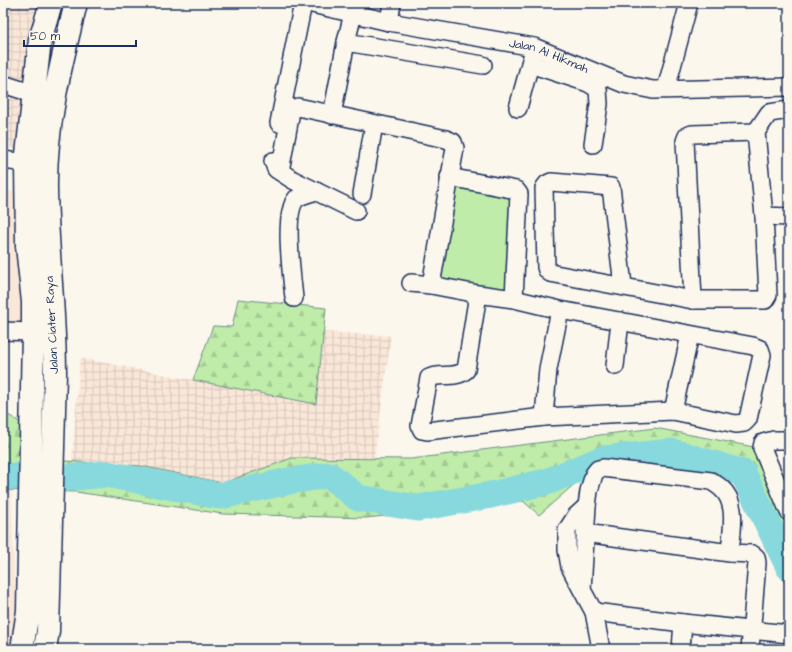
<svg xmlns="http://www.w3.org/2000/svg" width="792" height="652" viewBox="0 0 792 652" font-family="'Architects Daughter',sans-serif">
  <style>
    .built { fill: #fae7d8 }
    .industrial { fill: url(#industrial-grid) }
    .forest { fill: url(#forest-firs); stroke: #6d8e84 }
    .park { fill: #bfeca9; stroke: #6d8e84 }
    .lines { fill: none; stroke-linecap: round; stroke-linejoin: round }
    .river { stroke: #87d9de; stroke-width: 27 }
    .minor-casing { stroke: #1b2f5e; stroke-width: 20 }
    .primary-casing { stroke: #1b2f5e; stroke-width: 25 }
    .minor { stroke: #fbf7ec; stroke-width: 17 }
    .primary { stroke: #fbf7ec; stroke-width: 22 }
    .labels { text-anchor: middle; dominant-baseline: central; stroke-width: 3; stroke-linejoin: round; paint-order: stroke }
    .street-label { font-size: 12px; fill: #1b2f5e; stroke: #fbf7ec }
  </style>
  <defs>
    <pattern id="industrial-grid" width="8" height="8" patternUnits="userSpaceOnUse"><rect width="8" height="8" fill="#fae7d8"/><path d="M0 4h8M4 0v8" fill="none" stroke="#d6c6bc"/></pattern>
    <pattern id="forest-firs" width="22" height="20" patternUnits="userSpaceOnUse"><rect width="22" height="20" fill="#bfeca9"/><path d="M5 1l3.5 6h-7zM16 11l3.5 6h-7z" fill="#a4cb94"/></pattern>
  </defs>
  <rect width="100%" height="100%" fill="#fbf7ec"/>
  <filter id="ink" filterUnits="userSpaceOnUse"><feTurbulence type="fractalNoise" baseFrequency=".025" numOctaves="2"/><feDisplacementMap in="SourceGraphic" scale="8" xChannelSelector="R" yChannelSelector="G"/><feConvolveMatrix kernelMatrix="1 2 1 2 8 2 1 2 1" color-interpolation-filters="sRGB"/></filter>
  <g filter="url(#ink)">
    <path class="built" d="M3,191l21,2 1,137 -22,5z
      M3,490h8l6,145 -6,14h-8z"/>
    <path class="industrial" d="M3,3h49l-24,148 -25,-5z
      M323,332l68,4 -17,123 -82,-1 -69,25 -82,-17 -69,-5 8,-103 236,46z"/>
    <path class="forest" d="M238,299l88,9 -10,96 -123,-24 20,-54 19,1z
      M3,412l17,10 -1,36 122,8 82,17 69,-25 119,1 244,-31 99,19 33,73 2,2v69l-55,-108 -100,-15 -56,13 -39,34 -16,-14 -157,17 -143,-4 -147,-22 -73,-2z"/>
    <path class="park" d="M449,177l67,13 -2,109 -88,-15z"/>
    <g class="lines">
      <path class="river" d="M3,476l63,2 40,-4 114,22 69,-15 40,-6 29,23 60,10 73,-13 58,-14 54,-22 69,-7 71,21 46,94"/>
      <defs>
        <g id="minor">
          <path id="s1" d="M308,3l81,19 145,25 90,37 29,6 136,-3"/>
          <path d="M353,14l-7,28 137,23"/>
          <path d="M389,22l3,-19"/>
          <path d="M530,64l58,19 10,6 1,15 -6,40"/>
          <path d="M3,84l31,10"/>
          <path d="M666,89l23,-86"/>
          <path d="M518,108l15,-55"/>
          <path d="M332,115l14,-73"/>
          <path d="M279,123l24,-120"/>
          <path d="M3,160l23,3"/>
          <path d="M273,161l3,8 17,11 63,31"/>
          <path d="M281,166l9,-49 1,-8 7,-2 148,32 7,3 2,6 -24,137"/>
          <path d="M449,177l67,13 3,4 -5,105"/>
          <path d="M362,194l12,-70"/>
          <path d="M764,216l25,1"/>
          <path d="M411,283l20,2 47,9 36,5 46,11 193,36 7,3 2,6 -14,64 -4,4 -8,1 -63,-13 -129,6 -117,14 -5,-1 -2,-4 9,-48c11,-5 27,1 37,-8l12,-76"/>
          <path d="M623,285l-12,-98 -60,-5 -4,2 -3,4 2,79 1,3 3,3 143,27h72l3,-5 -4,-79 -8,-84 13,-19 20,-3"/>
          <path d="M294,298c-2,-20 -11,-84 2,-99 5,-4 14,-6 20,-8"/>
          <path d="M693,300l-8,-159 2,-5 5,-2 64,-2"/>
          <path d="M3,331l30,1"/>
          <path d="M615,366l5,-45"/>
          <path d="M673,411l17,-76"/>
          <path d="M544,417l4,-48 12,-59"/>
          <path d="M789,440h-15l-11,3 -1,5 27,64"/>
          <path d="M585,533l145,20 22,1 4,3 1,6 -7,86"/>
          <path d="M581,588l-11,-21 -3,-17v-20l9,-14 11,-10"/>
          <path d="M594,612l89,11 106,11"/>
          <path d="M601,649l-7,-37 -12,-22 5,-84 2,-15 5,-17 4,-5 5,-1 108,13c3,2 7,4 10,7 18,15 10,45 9,65"/>
          <path d="M681,649l2,-26"/>
        </g>
        <path id="primary" d="M22,649l6,-38 5,-279v-30l-6,-56 -1,-83 14,-123 11,-37
          M45,649l3,-18 7,-257c0,-62 -8,-123 -9,-185 -1,-63 15,-125 30,-186"/>
      </defs>
      <use href="#minor" class="minor-casing"/>
      <use href="#primary" class="primary-casing"/>
      <use href="#minor" class="minor"/>
      <use href="#primary" class="primary"/>
    </g>
  </g>
  <g class="labels">
    <g class="street-label">
      <text stroke="none"><textPath href="#s1" startOffset="247">Jalan Al Hikmah</textPath></text>
      <text transform="translate(52 325) rotate(-93)">Jalan Ciater Raya</text>
    </g>
  </g>
  <rect width="792" height="652" fill="none" stroke="#fbf7ec" stroke-width="16"/>
  <rect x="8" y="8" width="776" height="636" fill="none" stroke="#1b2f5e" stroke-width="1.5" filter="url(#ink)"/>
  <path d="M24 40v6h112v-6" fill="none" stroke="#1b2f5e" stroke-width="2"/>
  <text x="30" y="40" font-size="12" fill="#1b2f5e" stroke="#fbf7ec" stroke-width="3" paint-order="stroke">50 m</text>
</svg>
